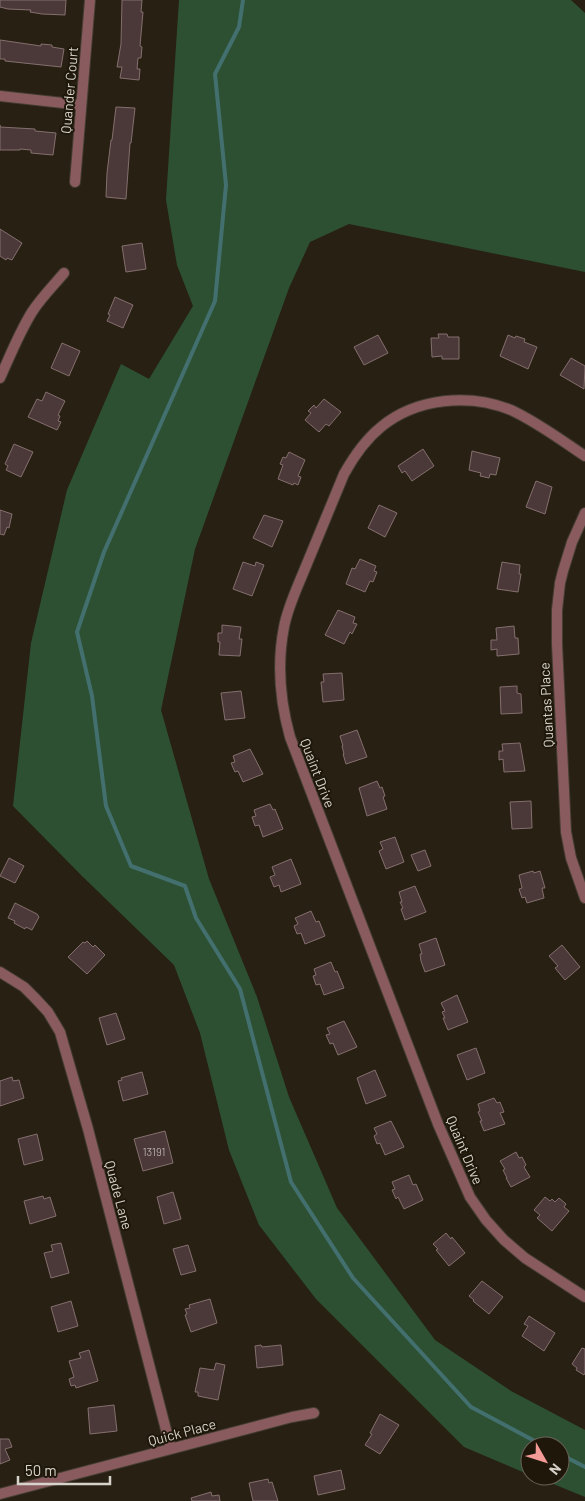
<svg xmlns="http://www.w3.org/2000/svg" width="585" height="1501" viewBox="0 0 585 1501" font-family="Barlow,sans-serif">
  <style>
    .green { fill: #2d5033 }
    .lines { fill: none; stroke-linecap: round; stroke-linejoin: round }
    .stream { stroke: #43706f; stroke-width: 4 }
    .building { fill: #4b3838; stroke: #846f6e }
    .street-casing { stroke: #443d30; stroke-width: 12 }
    .street { stroke: #895b5f; stroke-width: 10 }
    .labels { text-anchor: middle; dominant-baseline: central; stroke-width: 4; stroke-linejoin: round; paint-order: stroke }
    .number-label { font-size: 11px; fill: #b4aca6 }
    .street-label { font-size: 14px; fill: #d7d3ca; stroke: #1e170a }
  </style>
  <rect width="100%" height="100%" fill="#282113"/>
  <path class="green" d="M179,0h392l14,13v259l-236,-48 -39,18 -21,46 -94,261 -34,161 48,169 48,118 32,100 48,111 98,132 76,51 74,39v67l-51,-21h26v-30h-30v29l-66,-28 -148,-148 -57,-74 -30,-75 -29,-117 -26,-68 -92,-89 -69,-70 18,-163 36,-153 54,-126 28,15 44,-73 -16,-41 -11,-65z"/>
  <g class="lines">
    <path class="stream" d="M243,0l-4,27 -24,47 11,111 -11,116 -111,251 -27,80 15,64 14,110 25,60 54,20 11,32 44,71 51,193 62,96 118,129 73,39
      M560,1454l25,13"/>
  </g>
  <path class="building" d="M0,0h66l-1,15 -23,-1 -12,-2 1,-2 -23,-1 -8,-2z
    M122,0h20l-1,12h2l-3,34 2,1 -1,11h-3l-1,11h3l-1,11 -19,-2 2,-11h-5l4,-23z
    M0,40l41,6v-2l11,1v2l12,2 -3,18 -56,-6v-2h-5z
    M116,107l19,1 -4,35h-1l-4,56 -20,-2 1,-24 4,-33h1z
    M0,125v2l35,2v2l21,2 -3,22 -22,-2v-3l-11,-1v1h-20z
    M0,229l22,14 -10,17 -5,-2 -1,2 -6,-4z
    M142,243l4,26 -20,3 -4,-26z
    M115,297l18,8 -10,23 -16,-7 3,-6 -2,-1z
    M438,334h9l1,3h11v22h-17v-3l-10,1 -1,-19h8z
    M378,335l10,18 -24,12 -10,-18z
    M508,335l7,3 1,-2 9,3 -1,3 13,5 -9,22 -28,-13z
    M62,343l18,8 -11,25 -18,-8z
    M571,358l14,8 -1,23 -24,-14z
    M46,392l19,9 -7,14 2,1 -2,5 3,1 -4,8 -29,-13 9,-18 5,2z
    M324,399l17,13 -12,14 -3,-2 -7,8 -14,-12 6,-7 -3,-2 6,-6 2,3z
    M14,444l19,8 -12,25 -15,-7 2,-4 -3,-2z
    M423,449l11,17 -22,15 -7,-10 -3,2 -4,-7z
    M472,451l28,7 -4,17 -6,-1 -1,4 -9,-2 1,-3 -12,-3z
    M289,452l16,8 -7,16 3,1 -3,8 -4,-2 -1,2 -15,-6 5,-14 -3,-1 3,-7 3,1z
    M536,481l16,6 -7,27 -19,-7z
    M379,505l18,8 -12,24 -17,-9z
    M0,510l12,4 -3,14 -2,-1 -3,8 -4,-1z
    M264,515l19,6 -11,26 -19,-9z
    M360,559l16,7 -2,5 3,1 -4,10 -3,-1 -5,11 -19,-8 6,-16 3,1z
    M243,562l12,4 1,-4 8,3 -12,31 -19,-7z
    M502,562l18,3 -1,9h2l-3,18 -21,-3z
    M338,610l17,7 -2,6 4,1 -5,10 -2,-2 -6,12 -19,-9z
    M222,625l19,2 -2,12h3l-2,17 -21,-1 1,-13h-2v-9h4z
    M514,626l1,12h3l1,16 -22,2v-7l-6,1v-10h6l-1,-12z
    M342,673l2,27 -21,2 -2,-20h3l-1,-8z
    M517,686v7l4,1 1,19 -21,1 -1,-27z
    M241,691l4,27 -20,2 -4,-27z
    M357,730l10,27 -21,7 -3,-10h1l-2,-8h1l-3,-10z
    M520,743l5,28 -21,1 -1,-13 -4,1v-9h4l-1,-7z
    M250,749l13,25 -20,8 -5,-11 -3,1 -4,-9 4,-1 -2,-6z
    M377,781l3,7 2,-1 3,9 -2,1 4,12 -20,7 -8,-28z
    M531,801l1,27 -20,1 -2,-27z
    M270,804l3,6 2,-1 8,20 -20,8 -4,-12 -4,1 -3,-9 4,-1 -2,-6z
    M395,837l9,25 -18,7 -7,-18 4,-2 -3,-7z
    M425,850l6,16 -13,5 -7,-16z
    M9,858l15,8 -9,17 -15,-7z
    M291,859l10,25 -20,8 -2,-7 -5,2 -4,-10 5,-2 -3,-8z
    M533,871l1,2 6,-2 5,17h-3l2,10 -17,5 -2,-6 -3,1 -3,-9 3,-1 -3,-13z
    M415,886l11,26 -21,8 -4,-11 2,-1 -3,-6h2l-3,-10z
    M15,903l22,11 2,3 -7,13 -6,-3 -1,2 -11,-6 1,-2 -7,-3z
    M311,911l5,11 3,-1 6,15 -20,8 -4,-11 -4,1 -3,-8 4,-2 -3,-6z
    M436,938l9,27 -20,7 -4,-11 -1,-7h2l-3,-10z
    M87,941l6,6 2,-2 10,10 -18,19 -19,-17 15,-15 2,1z
    M562,945l18,22 -15,13 -10,-12 3,-2 -9,-10z
    M331,962l4,10 2,-1 7,17 -20,7 -4,-11 -4,1 -3,-9 3,-1 -2,-6z
    M457,995l11,27 -20,8 -5,-12h2l-3,-6 3,-1 -4,-8z
    M116,1013l9,26 -18,6 -8,-27z
    M344,1021l13,26 -19,8 -5,-12 -3,1 -4,-9 4,-1 -3,-6z
    M476,1048l9,25 -18,7 -10,-25z
    M375,1070l11,26 -20,8 -9,-26z
    M142,1072l6,22 -25,7 -5,-20 4,-1 -1,-2z
    M12,1077l1,4 6,-1 5,18 -24,8v-25z
    M494,1098l3,5 3,-1 4,10 -4,1 5,11 -21,7 -4,-10h2l-4,-9 2,-1 -2,-7z
    M391,1121l13,26 -19,8 -5,-12 -3,1 -3,-8 3,-2 -3,-6z
    M165,1131l8,32 -30,8 -9,-32z
    M37,1134l6,26 -19,5 -6,-26z
    M516,1152l3,6 3,-1 4,8 -2,2 6,10 -19,10 -5,-9h1l-4,-8 2,-1 -5,-8z
    M409,1175l4,10 3,-1 7,16 -19,9 -6,-12 -2,2 -4,-9 3,-1 -3,-7z
    M173,1192l8,27 -17,5 -7,-27z
    M43,1196l1,3 6,-2 6,19 -26,8 -6,-23z
    M545,1197l5,4 2,-2 3,3 4,-4 7,6 -2,3 5,4 -17,20 -15,-13 3,-3 -6,-5z
    M446,1233l5,6 1,-2 13,16 -16,13 -13,-16 2,-1 -5,-5z
    M61,1243l8,30 -18,5 -7,-25 9,-2 -2,-6z
    M188,1245l8,26 -15,4 -8,-26z
    M482,1281l21,16 -14,17 -16,-13 1,-1 -5,-4z
    M210,1299l7,24 -26,9 -6,-17 2,-1 -2,-5 5,-1 -1,-3z
    M71,1301l7,25 -20,6 -7,-25z
    M529,1316l26,17 -11,18 -22,-15 6,-10 -4,-2z
    M261,1345l1,2 19,-2 2,20 -26,3 -2,-22z
    M582,1348l3,1v24l-1,2 -8,-5 1,-2 -5,-4z
    M89,1350l9,31 -22,7 -1,-3 -4,1 -2,-7 5,-2 -5,-16 12,-3 -2,-5z
    M216,1363l9,2 -7,35 -20,-4v-4h-3l5,-24 14,2z
    M114,1405l3,26 -27,3 -2,-26z
    M380,1414l19,11 -19,29 -15,-9 7,-11 -2,-1z
    M0,1439h9l3,8 -7,2 5,11 -10,4z
    M341,1470l4,19 -27,6 -4,-19z
    M268,1479l1,4 3,-1 6,19h-25l-4,-18z
    M211,1492l1,4 7,-1 1,6h-28l-1,-3z"/>
  <g class="lines">
    <defs>
      <path id="street" d="M0,96l81,9
        M75,182l15,-182
        M0,378c10,-22 19,-45 32,-66 9,-14 21,-26 32,-39
        M585,456c-24,-16 -48,-34 -74,-46 -42,-17 -95,-12 -130,17 -16,13 -27,29 -37,47 -13,31 -25,61 -38,92 -8,20 -18,40 -22,61 -7,36 -4,74 6,110l148,387 32,73 16,23 18,20 21,18 60,39
        M585,513l-13,29 -9,29 -3,12 -3,27v34l9,188 5,26 14,40
        M0,972l24,15 11,11 13,14 12,20 28,97 83,320
        M0,1494l292,-77 22,-4"/>
    </defs>
    <use href="#street" class="street-casing"/>
    <use href="#street" class="street"/>
  </g>
  <g class="labels">
    <g class="number-label">
      <text x="154" y="1151">13191</text>
    </g>
    <g class="street-label">
      <text transform="translate(69 90) rotate(-85)">Quander Court</text>
      <text transform="translate(546 705) rotate(-93)">Quantas Place</text>
      <text transform="translate(318 773) rotate(69)">Quaint Drive</text>
      <text transform="translate(465 1150) rotate(67)">Quaint Drive</text>
      <text transform="translate(119 1195) rotate(75)">Quade Lane</text>
      <text transform="translate(182 1432) rotate(-15)">Quick Place</text>
    </g>
  </g>
  <g transform="translate(545 1461) rotate(129)"><circle r="24" fill="#1e170a" stroke="#686257"/>
  <path d="M0-4L9 19L0 12L-9 19Z" fill="#f59b97"/>
  <text y="-8" font-size="14" font-weight="bold" text-anchor="middle" fill="#d7d3ca">N</text>
  </g>
  <path d="M18 1476v8h92v-8" fill="none" stroke="#d7d3ca" stroke-width="2.5"/>
  <text x="25" y="1476" font-size="15" fill="#d7d3ca" stroke="#1e170a" stroke-width="4" paint-order="stroke">50 m</text>
</svg>
